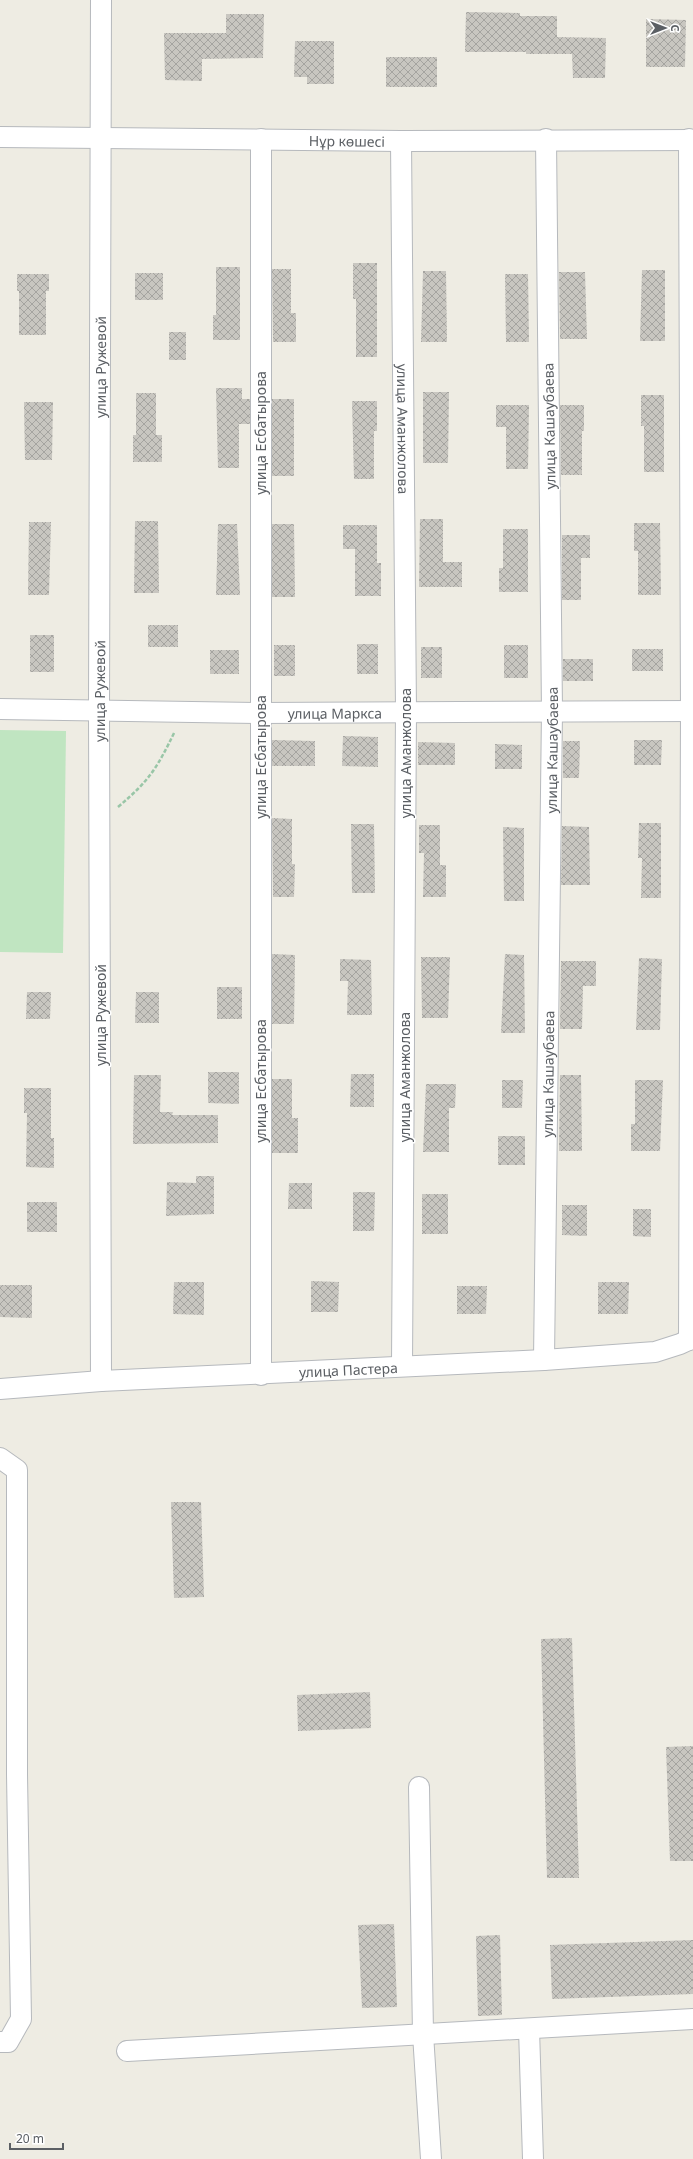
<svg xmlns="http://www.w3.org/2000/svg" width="693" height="2159" viewBox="0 0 693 2159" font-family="'Noto Sans',sans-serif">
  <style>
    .grass { fill: #c0e5c1 }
    .building { fill: url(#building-cross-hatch) }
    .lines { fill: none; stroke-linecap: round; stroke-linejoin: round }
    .minor-casing { stroke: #b6b9bd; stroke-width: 22 }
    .path { stroke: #99c6a7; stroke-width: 2.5; stroke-dasharray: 4 2; stroke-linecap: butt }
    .minor { stroke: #fff; stroke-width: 20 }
    .labels { text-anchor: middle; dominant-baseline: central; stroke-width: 3; stroke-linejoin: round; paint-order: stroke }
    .street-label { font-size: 14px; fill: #5b5f64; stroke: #fff }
  </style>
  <defs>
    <pattern id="building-cross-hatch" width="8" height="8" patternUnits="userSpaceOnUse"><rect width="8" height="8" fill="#c8c6c0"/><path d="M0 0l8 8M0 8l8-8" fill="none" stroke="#a5a4a0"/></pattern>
  </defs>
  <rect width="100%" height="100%" fill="#eeece3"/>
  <path class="grass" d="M0,730l66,1 -3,222 -63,-1z"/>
  <path class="building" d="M466,12l54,1v3h37v21l49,1 -1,40h-32l-1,-24h-46v-2h-61z
    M226,14h38l-1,44 -61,1v22l-37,-1 -1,-47h62z
    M646,19l40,1 -1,47h-39z
    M295,41h39v43h-27v-7h-13z
    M386,57h51v30h-51z
    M353,263h24v94h-21v-58h-3z
    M216,267h24v73h-27v-25h3z
    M272,269h19v44h5v29h-23z
    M642,270h23v71h-25z
    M423,271h23l1,71h-26z
    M559,272h26l2,67h-27z
    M135,273h28v27h-28z
    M17,274h32v17h-3v44h-27v-44h-2z
    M505,274h23l1,68h-23z
    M169,332h17v28h-17z
    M216,388h26v11h8v25h-11v44h-21z
    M423,392h26l-1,71h-25z
    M136,393h20v42h6v27h-29v-27h3z
    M641,395h23v77h-20v-46h-3z
    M272,399h22v77h-22z
    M352,401h25v30h-3v48h-20z
    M24,402h29l-1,58h-27z
    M496,405h33l-1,64h-22v-42h-10z
    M560,405h24v26h-2v44h-21z
    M420,519h23v43h19v25h-43z
    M135,521h23l1,72h-25z
    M29,522h22l-2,73h-21z
    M634,523h26l1,72h-23v-44h-4z
    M218,524h19l3,71h-24z
    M272,524h22l1,73h-23z
    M343,525h34v38h4v33h-26v-47h-12z
    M503,529h25v63h-29v-24h4z
    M562,535h28v23h-9v42h-19z
    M148,625h30v22h-30z
    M30,635h24v37h-24z
    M357,644h21v30h-21z
    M274,645h21v31h-21z
    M504,645h24v33h-24z
    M421,647h21v31h-21z
    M632,649h31v22h-31z
    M210,650h29v24h-29z
    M563,659h30v22h-30z
    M343,736l35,1v30l-36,-1z
    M272,740l43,1v25h-43z
    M634,740h28l-1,25h-27z
    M563,741h17l-1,37h-16z
    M418,742l37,1v22h-37z
    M495,744l27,1v24h-27z
    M272,818l20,1v45h3l-1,33h-21z
    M639,823h22v75h-20l1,-40h-4z
    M351,824h23l1,69h-23z
    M419,825h21v40h6v32h-23l1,-44h-5z
    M562,826l27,1 1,58h-29z
    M503,827l21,1v73h-20z
    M272,954l23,1 -1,69h-22z
    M505,954l19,1 1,78h-24z
    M421,957h29l-2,61h-26z
    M639,958l23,1 -2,71h-24z
    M340,959l31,1 1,55h-25l1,-34h-8z
    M561,961h35v25h-13l-1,43h-22z
    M217,987h25v32h-25z
    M27,992h24l-1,27h-24z
    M136,992h23v31h-24z
    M208,1072h31v32l-31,-1z
    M351,1074h23v33h-24z
    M134,1075h27l-1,37h13l-1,3h46v28l-85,1z
    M560,1075h21l1,76h-23z
    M272,1079h20v39h6v35h-26z
    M502,1080h21l-1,28h-20z
    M635,1080h28l-3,71h-29v-27h4z
    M426,1084h30l-1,24h-6v44h-26z
    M24,1088h27v50h3v30l-28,-1 1,-54h-3z
    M498,1136h27v29h-27z
    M196,1176h18v38l-48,2 1,-34 29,1z
    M289,1183h23v26h-24z
    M353,1192h22l-1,39h-21z
    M422,1194h26v40h-26z
    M27,1202h30v30h-30z
    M562,1205h25v31l-25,-1z
    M633,1209h18v28l-18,-1z
    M311,1281l28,1 -1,30h-27z
    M174,1282h30v33l-31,-1z
    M598,1282h31l-1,32h-30z
    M0,1285h32v33l-32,-1z
    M457,1286h30l-1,28h-29z
    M171,1502h30l3,95 -30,1z
    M572,1638l7,240h-32l-6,-239z
    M370,1692l1,36 -73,3 -1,-36z
    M693,1746v115h-23l-4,-114z
    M394,1924l3,83 -35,1 -4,-83z
    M500,1935l2,80 -24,1 -2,-80z
    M693,1940v54l-141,5 -2,-54z"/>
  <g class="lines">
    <defs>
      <g id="minor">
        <path id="s1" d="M0,137l401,4 292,-1"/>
        <path d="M261,139v1236"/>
        <path d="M689,139l2,572 -2,629"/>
        <path id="s2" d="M401,141l5,570 -4,655"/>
        <path id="s3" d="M0,709l260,4 433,-2"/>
        <path id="s4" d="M544,1360l8,-649 -6,-572"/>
        <path id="s5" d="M101,1381l-2,-670 2,-711"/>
        <path id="s6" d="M0,1389l101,-8 443,-21 111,-8 25,-8 13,-6"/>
        <path d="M0,1458l17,12v304l4,245 -13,23h-8"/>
        <path d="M419,1787l4,247 8,125"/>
        <path d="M529,2029l4,130"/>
        <path d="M127,2051l566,-32"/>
      </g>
    </defs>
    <use href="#minor" class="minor-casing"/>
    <path class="path" d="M118,807c32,-27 39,-39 57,-76"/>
    <use href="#minor" class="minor"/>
  </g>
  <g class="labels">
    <g class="street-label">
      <text stroke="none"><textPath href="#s1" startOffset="347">Нұр көшесі</textPath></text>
      <text stroke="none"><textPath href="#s5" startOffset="1014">улица Ружевой</textPath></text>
      <text transform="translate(549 426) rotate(-91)">улица Кашаубаева</text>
      <text stroke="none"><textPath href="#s2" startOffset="288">улица Аманжолова</textPath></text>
      <text transform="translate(260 433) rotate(-90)">улица Есбатырова</text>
      <text stroke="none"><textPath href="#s5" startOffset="690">улица Ружевой</textPath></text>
      <text stroke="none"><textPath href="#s3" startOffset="335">улица Маркса</textPath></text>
      <text stroke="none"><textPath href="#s4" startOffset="610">улица Кашаубаева</textPath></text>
      <text transform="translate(405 753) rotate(-90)">улица Аманжолова</text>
      <text transform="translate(260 757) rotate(-90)">улица Есбатырова</text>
      <text transform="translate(100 1015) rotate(-90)">улица Ружевой</text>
      <text stroke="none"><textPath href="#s4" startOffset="286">улица Кашаубаева</textPath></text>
      <text transform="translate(404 1077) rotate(-90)">улица Аманжолова</text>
      <text transform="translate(260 1081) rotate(-90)">улица Есбатырова</text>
      <text stroke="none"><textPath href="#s6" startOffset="349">улица Пастера</textPath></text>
    </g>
  </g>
  <g transform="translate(665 28) rotate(90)" stroke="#ffffff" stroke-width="3" paint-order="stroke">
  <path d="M0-3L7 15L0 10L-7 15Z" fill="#5b5f64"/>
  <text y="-6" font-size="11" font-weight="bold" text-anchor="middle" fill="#5b5f64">С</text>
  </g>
  <path d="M10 2143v6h53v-6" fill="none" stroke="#5b5f64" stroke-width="2"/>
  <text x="16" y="2143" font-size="12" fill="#5b5f64" stroke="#ffffff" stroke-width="3" paint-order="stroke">20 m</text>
</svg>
